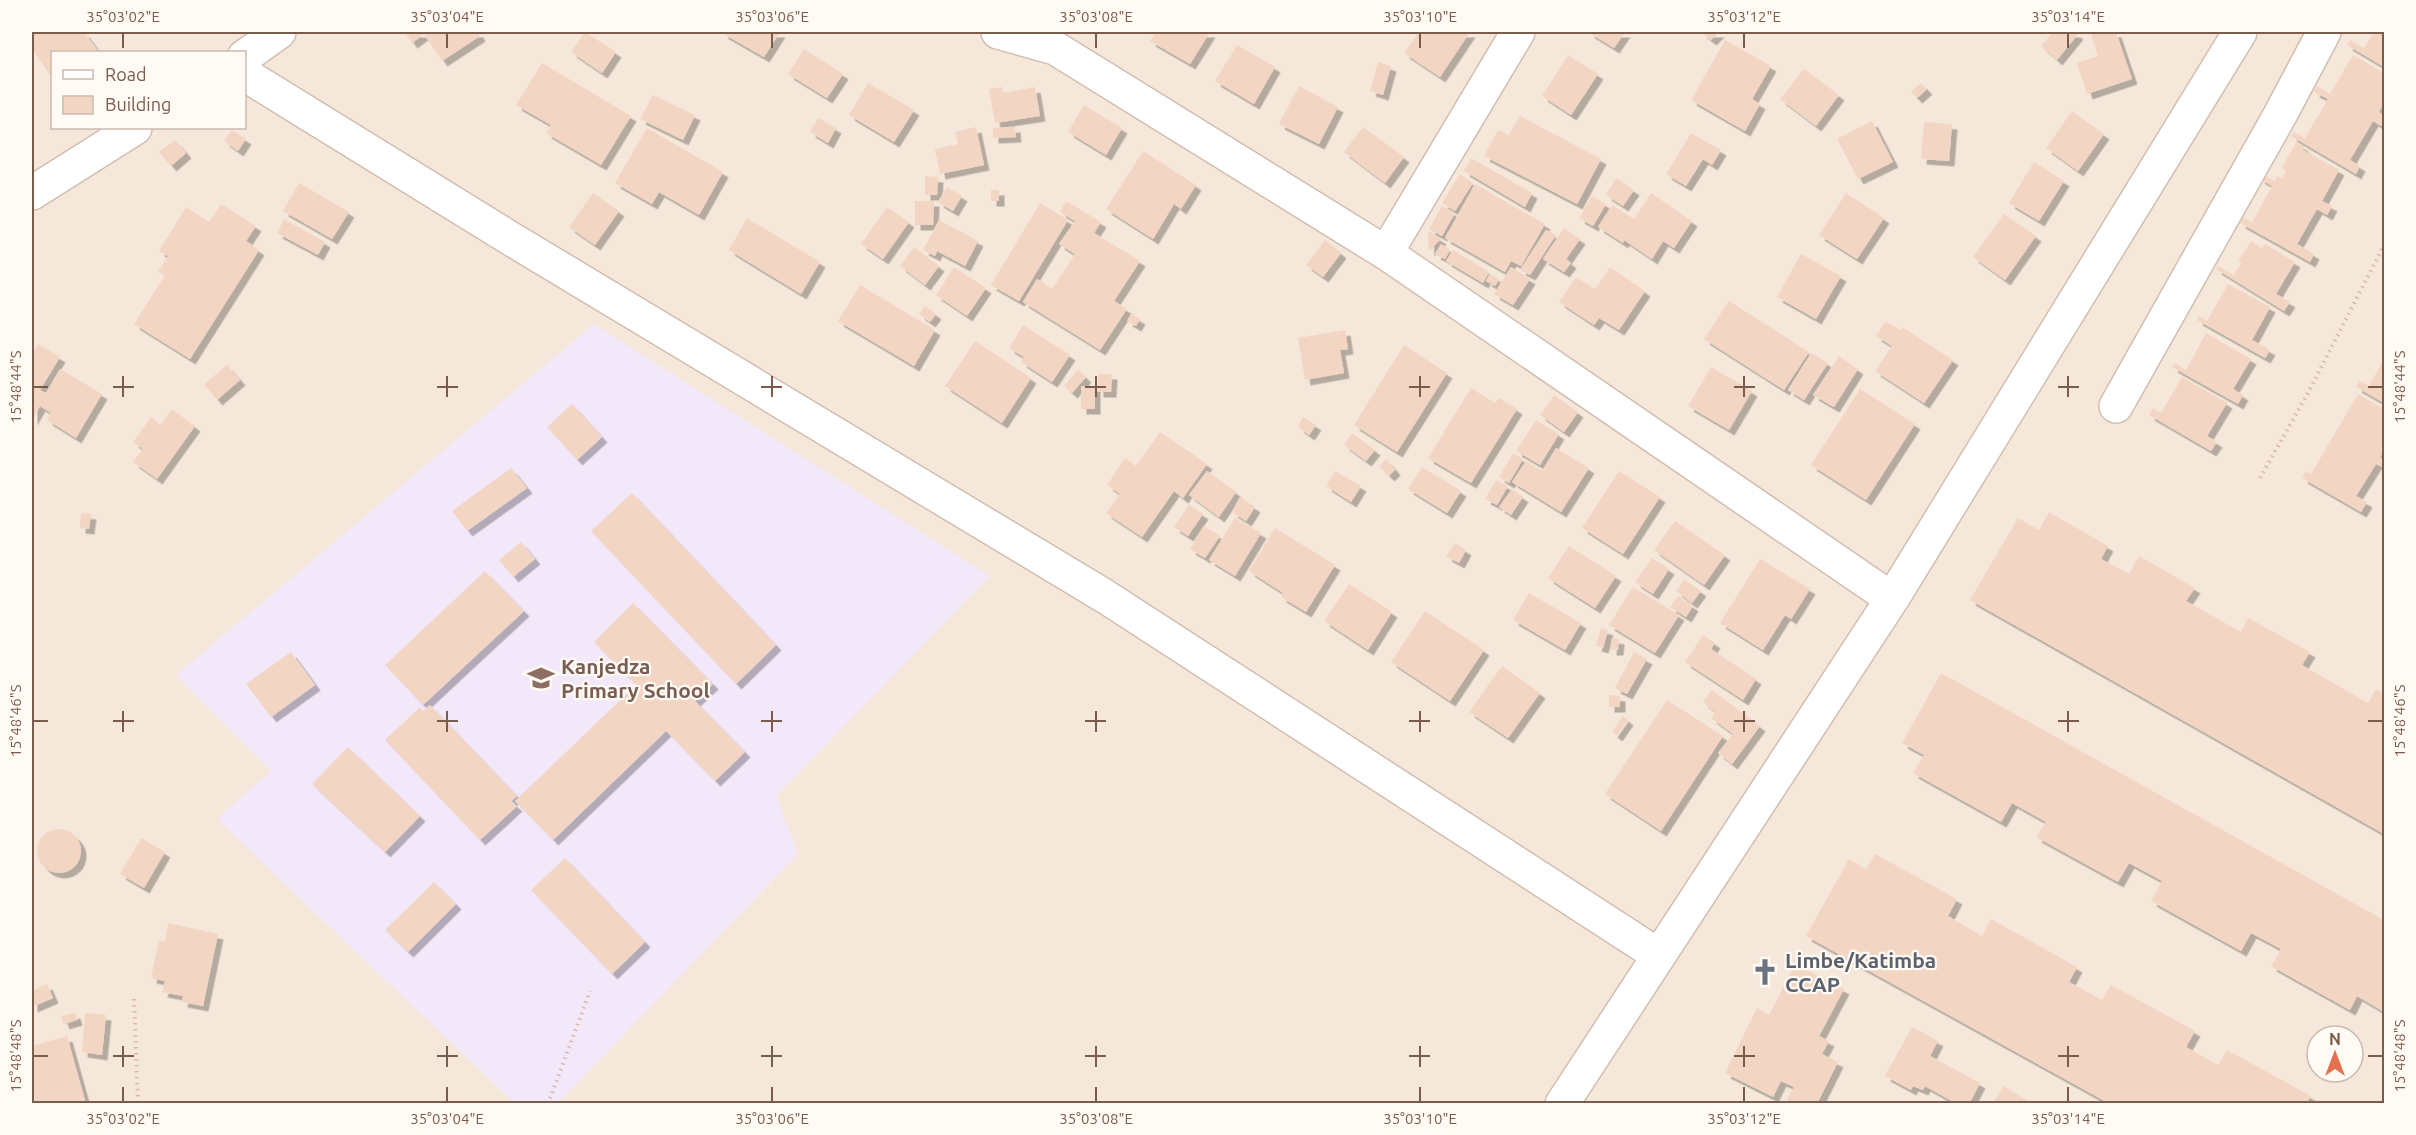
<svg xmlns="http://www.w3.org/2000/svg" width="2416" height="1135" viewBox="0 0 2416 1135" font-family="Ubuntu,sans-serif">
  <style>
    .residential { fill: #f5e8da; fill-rule: evenodd }
    .education { fill: #f3e8fa }
    .building { fill: #f3d5c3; filter: url(#shadow) }
    .lines { fill: none; stroke-linecap: round; stroke-linejoin: round }
    .minor-casing { stroke: #d1beb0; stroke-width: 36 }
    .path { stroke: #d9b8a5; stroke-width: 4; stroke-dasharray: 1.5 4.5; stroke-linecap: butt }
    .minor { stroke: #fff; stroke-width: 33 }
    .ticks { fill: none; stroke: #7a5c4d; stroke-width: 2 }
    .labels { text-anchor: middle; dominant-baseline: central; stroke-width: 4.5; stroke-linejoin: round; paint-order: stroke }
    .education-label { font-size: 21px; font-weight: bold; fill: #785e54; stroke: #fffaf3; text-anchor: start }
    .worship-label { font-size: 21px; font-weight: bold; fill: #5b616d; stroke: #fffaf3; text-anchor: start }
    .neatline { fill: none; stroke: #7a5c4d; stroke-width: 2 }
    .ticks-label { font-size: 15px; text-anchor: middle; fill: #7a5c4d }
  </style>
  <defs>
    <filter id="shadow"><feDropShadow dx="5.5" dy="5.5" stdDeviation="0" flood-color="#0004"/></filter>
  </defs>
  <rect width="100%" height="100%" fill="#fdf6ec"/>
  <path class="residential" d="M32,32h2352v1071h-2352zM52,52h192v76h-192zM2317,1036h36v36h-36z"/>
  <path class="education" d="M594,324l396,252 -214,220 22,58 -240,249h-44l-297,-284 54,-48 -95,-96z"/>
  <path class="building" d="M32,32h52l15,20h-47v26l-20,-29z
    M404,32h74l2,4 -38,25 -18,-27 -12,9z
    M585,32l31,20 -14,21 -31,-21z
    M723,32h57l-16,25 -42,-24z
    M1156,32h54l-20,32 -40,-23z
    M1419,32h51l-30,45 -36,-24z
    M1588,32h37l-11,16z
    M1701,32h18l-8,8z
    M2053,32h22l3,2 -21,26 -16,-14z
    M2090,32h26l16,47 -45,15 -10,-31 21,-7z
    M2374,32h10v35l-37,-22 3,-5 14,8z
    M1725,40l46,26 -19,33 8,5 -15,27 -54,-31z
    M1237,45l38,22 -21,37 -39,-23z
    M804,49l39,25 -16,24 -39,-24z
    M1568,55l30,19 -27,41 -29,-19z
    M2353,55l31,18v30l-5,9 5,4v5l-3,5 -8,-5 -23,39 10,6 -4,8 -65,-38 3,-4 11,6 23,-39 -14,-7 3,-6 13,8z
    M1378,62l13,4 -8,29 -13,-4z
    M542,63l89,53 -30,49 -55,-32 5,-8 -35,-20z
    M1804,69l35,26 -23,31 -36,-27z
    M868,83l46,27 -20,32 -45,-27z
    M1921,83l6,6 -10,9 -6,-6z
    M1299,86l39,21 -19,37 -40,-20z
    M1002,87l1,6 32,-6 5,29 -45,7 -6,-34z
    M653,95l42,20 -12,25 -43,-21z
    M1084,105l38,23 -16,27 -38,-23z
    M2072,111l32,23 -26,37 -32,-23z
    M1520,116l81,43 -24,45 -93,-48 14,-26 11,5z
    M818,118l18,10 -8,15 -18,-11z
    M1872,121l21,41 -35,17 -21,-40z
    M1924,122l28,2 -3,37 -28,-2z
    M976,127l8,38 -44,9 -5,-25 23,-5 -3,-12z
    M1015,127l1,10 -23,1v-10z
    M1363,127l41,30 -19,26 -41,-31z
    M647,128l76,44 -24,43 -40,-23 -7,12 -37,-21z
    M232,130l14,9 -8,12 -14,-10z
    M1691,133l30,17 -9,15 -9,-6 -17,27 -20,-12z
    M175,140l11,13 -15,13 -12,-14z
    M2296,142l8,5 -1,3 36,20 -17,31 10,5 -5,9 -10,-6 -20,35 17,10 -4,8 -70,-39 3,-6 9,5 20,-36 -13,-8 3,-4 13,7 2,-5 5,2 4,-7 -4,-3z
    M1143,151l53,34 -15,24 -7,-5 -21,35 -47,-30z
    M1471,158l61,35 -7,14 -61,-36z
    M2034,162l30,19 -25,40 -30,-18z
    M1460,174l13,9 -18,28 -13,-8z
    M925,176l13,1 -1,18h-12z
    M1616,178l18,12 -11,16 -17,-11z
    M299,183l50,29 -17,27 -49,-28z
    M1475,184l70,40 -24,42 -10,-5 -6,11 -60,-34z
    M947,187l15,9 -9,15 -15,-9z
    M991,190h8v11h-8z
    M593,193l26,18 -24,34 -26,-18z
    M1651,193l41,28 -18,27 -11,-7 -11,18 -28,-19 -1,3 -25,-16 14,-22 22,14z
    M1846,193l38,25 -27,41 -38,-24z
    M1592,196l14,8 -13,22 -14,-8z
    M915,201h19l-1,24h-18z
    M1066,201l35,21 -7,11 46,28 -26,40 13,8 -27,41 -77,-48 14,-23 15,10 23,-35 -16,-10 16,-23 -15,-9z
    M1040,203l28,17 -49,81 -28,-16z
    M221,204l35,22 -10,15 13,9 -69,109 -56,-35 31,-49 -7,-3 10,-16 -9,-5 27,-44 23,15z
    M1442,206l13,7 -13,23 -13,-7z
    M887,207l22,15 -26,37 -22,-15z
    M2004,214l32,22 -31,44 -32,-23z
    M747,218l73,44 -19,32 -72,-44z
    M284,219l41,23 -7,13 -41,-22z
    M939,220l39,21 -13,25 -28,-15 -2,5 -12,-6z
    M1564,228l16,11 -14,20 5,4 -7,9 -21,-13z
    M1546,230l10,5 -26,40 -10,-5z
    M1428,231l13,8 -12,12z
    M1325,240l16,13 -18,24 -17,-12z
    M2251,241l11,7 3,-4 30,18 -19,32 14,8 -6,9 -68,-42 2,-3 16,9 7,-12 -3,-1z
    M1441,244l9,6 -5,9 -10,-5z
    M914,247l25,19 -14,19 -25,-19z
    M1453,250l36,22 -6,11 -37,-22z
    M1801,254l40,22 -25,43 -39,-22z
    M954,267l32,21 -19,28 -31,-21z
    M1511,267l19,12 -17,26 -19,-11z
    M1610,267l35,24 -26,39 -20,-12 -5,7 -35,-23 17,-25 19,12z
    M1490,274l9,5 -4,7 -9,-5z
    M2228,284l42,23 -18,33 18,10 -5,8 -68,-38 2,-4 8,5z
    M860,285l75,45 -21,36 -76,-45z
    M1729,301l80,51 -25,38 -80,-51z
    M925,306l11,8 -6,8 -11,-8z
    M1131,314l9,5 -4,7 -9,-5z
    M1886,321l14,9 2,-3 51,33 -29,43 -49,-32 17,-25 -16,-10z
    M1023,325l47,30 -18,27 -31,-20 3,-5 -15,-9z
    M1345,330l3,19 -8,1 4,23 -39,7 -7,-42z
    M2206,333l45,26 -18,30 10,6 -5,9 -66,-37 3,-4 11,7z
    M975,341l56,37 -29,45 -57,-37z
    M38,344l22,13 -20,33 6,3 14,-24 42,25 -26,44 -29,-18 4,-7 -11,-7 -8,14v-65z
    M1404,345l43,28 -50,79 -43,-27z
    M1811,353l17,10 -24,37 -16,-10z
    M1839,356l19,13 -24,38 -21,-12z
    M2384,359v44l-28,-16 4,-6 9,5z
    M227,365l13,15 -23,20 -13,-16z
    M1711,367l41,24 -23,39 -41,-24z
    M1078,370l8,7 -14,16 -8,-7z
    M1098,374h14l-1,18h-13z
    M2182,377l45,26 -20,33 10,6 -6,9 -62,-36 4,-7 8,5z
    M1081,386h14v23h-14z
    M1471,388l24,15 4,-5 18,11 -46,74 -43,-25z
    M1860,389l55,35 -49,76 -55,-35z
    M2358,394l26,15v46l-2,-2 -2,5 4,2v8l-8,-4 -20,32 11,6 -6,10 -59,-34 4,-7 5,3z
    M1554,395l24,17 -14,20 -24,-17z
    M572,404l30,33 -25,23 -30,-33z
    M172,409l23,17 -38,53 -24,-17 10,-13 -10,-7 18,-25 10,8z
    M1303,417l13,8 -7,10 -11,-8z
    M1536,420l23,14 -19,31 -24,-14z
    M1160,432l47,32 -24,34 -9,-7 -32,46 -36,-24 14,-19 -13,-9 18,-27 11,8z
    M1352,433l23,17 -9,11 -22,-16z
    M1556,448l33,20 -28,44 -49,-30 14,-21 16,10z
    M1513,453l10,6 -14,24 -10,-6z
    M1386,459l9,11 -6,6 -10,-10z
    M1422,467l39,24 -14,22 -39,-24z
    M511,468l16,20 -60,43 -15,-20z
    M1207,471l29,21 -17,25 -30,-22z
    M1335,471l26,15 -10,16 -25,-16z
    M1619,471l41,26 -37,57 -41,-26z
    M1496,480l12,6 -11,19 -12,-6z
    M1512,489l11,8 -12,18 -12,-8z
    M632,493l144,152 -40,39 -145,-153z
    M1240,497l15,10 -9,14 -14,-9z
    M1189,505l14,9 -15,22 -14,-9z
    M2049,512l59,34 -7,13 28,15 10,-18 56,32 -9,13 55,31 7,-14 62,34 -8,13 66,38 8,-14 8,5v140l-414,-234 48,-82 21,12z
    M81,513l10,1 -2,15 -9,-1z
    M1235,518l26,15 -26,43 -26,-16z
    M1675,521l50,34 -21,30 -50,-35z
    M1204,526l16,10 -15,22 -15,-9z
    M1275,528l60,37 -29,47 -25,-15 2,-4 -34,-22z
    M521,542l14,17 -22,18 -14,-17z
    M1455,543l11,7 -7,13 -13,-7z
    M1569,546l47,30 -21,32 -47,-30z
    M1652,558l17,11 -16,25 -18,-12z
    M1760,559l50,30 -19,30 -6,-4 -22,35 -43,-27z
    M485,571l39,40 -101,94 -38,-40z
    M1684,579l17,12 -9,12 -16,-12z
    M1349,584l43,28 -24,38 -44,-29z
    M1633,587l46,28 -24,38 -46,-28z
    M1529,593l52,30 -16,27 -52,-30z
    M1678,596l15,10 -7,11 -16,-10z
    M633,603l80,81 -18,17 50,51 -30,29 -49,-50 -113,109 -38,-39 121,-116 -42,-43z
    M1425,611l59,39 -34,51 -59,-39z
    M1601,628l7,2 -5,18 -7,-2z
    M1703,635l12,8 -4,6 45,30 -13,21 -58,-38z
    M1612,638l7,1 -1,11h-7z
    M291,652l24,33 -44,32 -25,-33z
    M1634,652l13,7 -20,35 -12,-6z
    M1502,666l38,27 -32,45 -39,-26z
    M1941,673l443,247v92l-27,-16 -7,14 -79,-44 10,-17 -30,-16 -10,18 -90,-50 11,-20 -33,-18 -11,19 -82,-45 10,-15 -34,-19 -11,19 -88,-49 11,-18 -22,-12z
    M1712,690l48,36 -28,38 -14,-11 15,-19 -22,-16 4,-6 -12,-10z
    M1609,695l11,1v11h-11z
    M1667,700l56,36 -62,95 -56,-37z
    M430,705l87,91 -6,5 6,5 -37,34 -95,-100 35,-33 3,4z
    M1623,716l5,4 -11,16 -5,-4z
    M348,747l72,69 -35,36 -73,-68z
    M37 851a22 22 0 1 1 44 0a22 22 0 1 1-44 0Z
    M141,838l24,14 -21,36 -24,-14z
    M1875,854l82,45 -9,17 34,20 9,-17 86,48 -8,15 33,18 9,-15 84,46 -9,16 32,18 9,-15 84,46 -5,8h-196l-304,-168 43,-77 17,10z
    M565,858l80,84 -33,32 -81,-84z
    M434,882l22,22 -48,48 -23,-22z
    M168,923l50,11 -15,72 -21,-4 1,-6 -21,-4 3,-11 -14,-3 8,-38 6,2z
    M1795,964l49,25 -25,47 10,5 -7,13 16,8 -21,42h-23l-7,-4 7,-13 -13,-6 -8,16 -48,-24 32,-65 12,7z
    M47,984l6,14 -21,9v-16z
    M75,1013l2,7 -13,4 -3,-8z
    M85,1013l21,2 -4,40 -20,-3z
    M1912,1027l26,14 -8,15 50,27 -11,21h-12l-32,-18 -2,4 -10,-4 -2,4 -26,-14z
    M67,1036l19,68h-54v-58z
    M2003,1086l30,18h-40z"/>
  <g class="lines">
    <defs>
      <path id="minor" d="M998,32l57,16 331,205 506,346
        M244,57l35,-25
        M244,74l264,163 598,360 552,358
        M32,193l103,-65
        M1386,253l132,-221
        M2116,406l164,-291 44,-83
        M1562,1104l330,-505 348,-567"/>
    </defs>
    <use href="#minor" class="minor-casing"/>
    <path class="path" d="M2260,478l48,-85 76,-148
      M134,999l4,105
      M548,1104l42,-113"/>
    <use href="#minor" class="minor"/>
  </g>
  <path class="ticks" d="M123,33v15M447,33v15M772,33v15M1096,33v15M1420,33v15M1744,33v15M2068,33v15M123,376v21M447,376v21M772,376v21M1096,376v21M1420,376v21M1744,376v21M2068,376v21M33,387h15M113,387h21M437,387h21M761,387h21M1085,387h21M1409,387h21M1734,387h21M2058,387h21M2368,387h15M123,711v21M447,711v21M772,711v21M1096,711v21M1420,711v21M1744,711v21M2068,711v21M33,721h15M113,721h21M437,721h21M761,721h21M1085,721h21M1409,721h21M1734,721h21M2058,721h21M2368,721h15M123,1046v21M447,1046v21M772,1046v21M1096,1046v21M1420,1046v21M1744,1046v21M2068,1046v21M33,1056h15M113,1056h21M437,1056h21M761,1056h21M1085,1056h21M1409,1056h21M1734,1056h21M2058,1056h21M2368,1056h15M123,1087v15M447,1087v15M772,1087v15M1096,1087v15M1420,1087v15M1744,1087v15M2068,1087v15"/>
  <defs>
    <symbol id="school-bare" viewBox="-9 -9 18 18"><path d="M0-5L7-2L0 1L-7-2ZM-4 1L0 2.5L4 1V4Q0 6-4 4Z" fill="#8d6e63" stroke="#fffaf3" stroke-width="2.5" paint-order="stroke"/></symbol>
    <symbol id="church-bare" viewBox="-9 -9 18 18"><path d="M-1.2-6h2.4v3.5h3.3v2.4h-3.3V6h-2.4V-.1h-3.3v-2.4h3.3Z" fill="#6b7280" stroke="#fffaf3" stroke-width="2.5" paint-order="stroke"/></symbol>
  </defs>
  <g fill-rule="evenodd">
    <use href="#school-bare" x="522" y="659" width="38" height="38"/>
    <use href="#church-bare" x="1746" y="953" width="38" height="38"/>
  </g>
  <g class="labels">
    <g class="education-label">
      <text x="561" y="666">Kanjedza<tspan x="561" dy="24">Primary School</tspan></text>
    </g>
    <g class="worship-label">
      <text x="1785" y="960">Limbe/Katimba<tspan x="1785" dy="24">CCAP</tspan></text>
    </g>
  </g>
  <rect width="2416" height="1135" fill="none" stroke="#fffaf3" stroke-width="66"/>
  <rect x="51" y="51" width="195" height="78" fill="#fffaf3" stroke="#cabbb1" stroke-width="1.5"/>
  <rect x="63" y="70" width="30" height="9" fill="#ffffff" stroke="#cabbb1" stroke-width="1.5"/>
  <text x="105" y="81" font-size="18" fill="#7a5c4d">Road</text>
  <rect x="63" y="96" width="30" height="18" fill="#f3d5c3" stroke="#cabbb1" stroke-width="1.5"/>
  <text x="105" y="111" font-size="18" fill="#7a5c4d">Building</text>
  <g transform="translate(2335 1054)"><circle r="28" fill="#fffaf3" stroke="#cabbb1" stroke-width="1.5"/>
  <path d="M0-4.5L10 22L0 15L-10 22Z" fill="#e76f51"/>
  <text y="-9" font-size="16" font-weight="bold" text-anchor="middle" fill="#7a5c4d">N</text>
  </g>
  <rect x="33" y="33" width="2350" height="1069" class="neatline"/>
  <g class="ticks-label">
    <text x="123" y="22">35°03'02"E</text>
    <text x="447" y="22">35°03'04"E</text>
    <text x="772" y="22">35°03'06"E</text>
    <text x="1096" y="22">35°03'08"E</text>
    <text x="1420" y="22">35°03'10"E</text>
    <text x="1744" y="22">35°03'12"E</text>
    <text x="2068" y="22">35°03'14"E</text>
    <text transform="translate(16 387) rotate(-90)" y="5">15°48'44"S</text>
    <text transform="translate(2400 387) rotate(-90)" y="5">15°48'44"S</text>
    <text transform="translate(16 721) rotate(-90)" y="5">15°48'46"S</text>
    <text transform="translate(2400 721) rotate(-90)" y="5">15°48'46"S</text>
    <text transform="translate(16 1056) rotate(-90)" y="5">15°48'48"S</text>
    <text transform="translate(2400 1056) rotate(-90)" y="5">15°48'48"S</text>
    <text x="123" y="1124">35°03'02"E</text>
    <text x="447" y="1124">35°03'04"E</text>
    <text x="772" y="1124">35°03'06"E</text>
    <text x="1096" y="1124">35°03'08"E</text>
    <text x="1420" y="1124">35°03'10"E</text>
    <text x="1744" y="1124">35°03'12"E</text>
    <text x="2068" y="1124">35°03'14"E</text>
  </g>
</svg>
